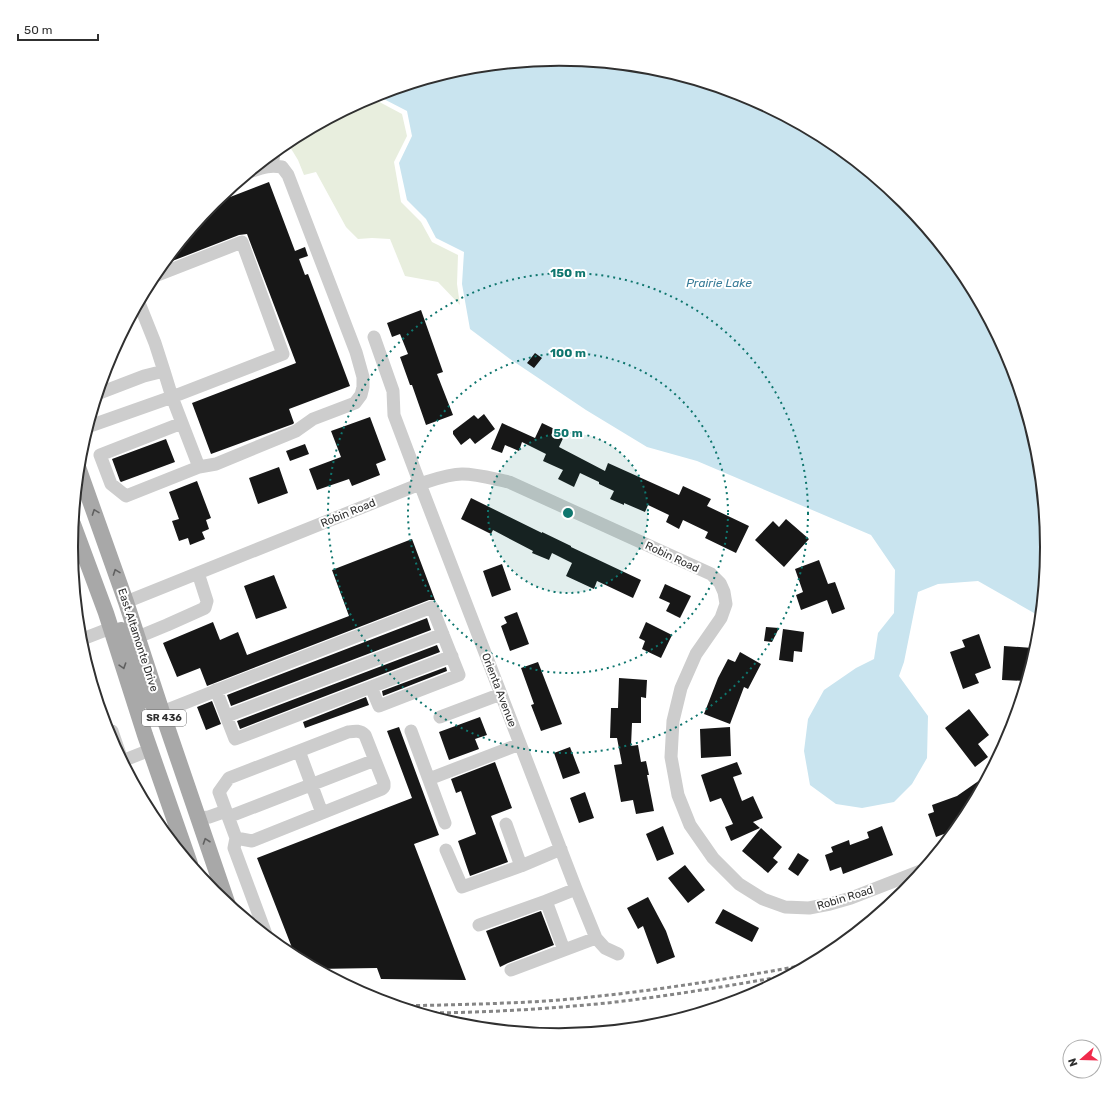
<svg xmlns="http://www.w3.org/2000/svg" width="1118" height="1095" viewBox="0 0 1118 1095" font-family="Rubik,sans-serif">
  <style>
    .green { fill: #e8eede }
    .water { fill: #c9e4ef }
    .building { fill: #171717 }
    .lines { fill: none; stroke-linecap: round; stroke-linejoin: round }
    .minor { stroke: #cdcdcd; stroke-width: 13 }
    .major { stroke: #a8a8a8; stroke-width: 16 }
    .rail { stroke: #858585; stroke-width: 3; stroke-dasharray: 4 3; stroke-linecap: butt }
    .oneway { stroke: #606060 }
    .ring { fill: none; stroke: #0f766e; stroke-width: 2; stroke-dasharray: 2 4 }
    .labels { text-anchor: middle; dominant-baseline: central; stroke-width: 4; stroke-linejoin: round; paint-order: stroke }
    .shield { fill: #fff; stroke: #6e6e6e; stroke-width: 1 }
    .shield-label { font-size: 10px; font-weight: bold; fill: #303030 }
    .street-label { font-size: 11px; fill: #303030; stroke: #fff }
    .water-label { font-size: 12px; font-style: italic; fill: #397c98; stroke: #fff }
    .rim { fill: none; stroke: #303030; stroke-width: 2 }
    .centre { fill: #0f766e; stroke: #fff; stroke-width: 2 }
    .ring-label { font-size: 12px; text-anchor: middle; font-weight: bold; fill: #0f766e; stroke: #fff; stroke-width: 4; stroke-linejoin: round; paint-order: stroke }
  </style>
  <rect width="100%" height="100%" fill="#fff"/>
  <path class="green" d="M370,97l32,17 5,22 -13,26 7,40 20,20 11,20 26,13 -1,29 3,21 -22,-23 -33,-6 -15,-37 -18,-1 -14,1 -12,-12 -30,-55 -12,3 -6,-15 -11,-18z"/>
  <path class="water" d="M559,59l96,9 91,28 85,45 74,61 60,74 45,85 28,91 9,96 -6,69 -63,-36 -40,3 -20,8 -14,70 -5,14 29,40 -1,42 -15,26 -18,18 -32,6 -26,-4 -26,-19 -6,-34 4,-32 16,-29 32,-22 18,-9 4,-26 16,-20 1,-43 -24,-35 -174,-74 -50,-14 -61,-37 -76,-51 -40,-30 -8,-45 2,-32 -28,-14 -10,-19 -19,-19 -8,-37 13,-27 -5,-25 -31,-16 88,-27z"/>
  <path class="building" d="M269,182l26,69 10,-4 3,9 -9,3 6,16 3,-1 42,112 -61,23 5,14 -1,1 -82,30 -19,-51 104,-40 -49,-129 -8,1 -77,30 50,-61z
    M421,310l22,62 -6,2 16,41 -27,10 -14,-40h-2l-10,-28 8,-3 -8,-20 -8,3 -5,-14z
    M535,353l7,5 -8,10 -7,-5z
    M484,414l11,15 -20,15 -5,-6 -9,7 -8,-11v-3l21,-16 4,4z
    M370,417l16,43 -10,4 4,11 -28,11 -3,-7 -32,11 -8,-21 32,-12 -10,-26z
    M502,423l33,15 7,-15 23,11 -6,13 46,24 3,-8 71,32 4,-9 28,13 -4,7 42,20 -13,27 -31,-15 3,-6 -25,-12 -4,9 -13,-7 3,-7 -21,-10 -3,7 -21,-9v2l-14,-6 4,-8 -15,-7v-2l-19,-9 -6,14 -16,-8 5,-9 -20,-9 3,-7 -24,-12 -3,9 -14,-6 -3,8 -11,-4z
    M166,439l9,23 -54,20 -1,-1 -8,-22z
    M305,444l4,10 -19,7 -4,-10z
    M279,467l9,26 -30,11 -9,-26z
    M197,481l14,37 -5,2 3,9 -7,3 3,7 -15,6 -2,-7 -9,3 -7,-20 7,-2 -10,-27z
    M471,498l71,35v-1l29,14v1l70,33 -8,18 -36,-17 -3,8 -28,-13 6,-13 -20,-10 -3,7 -17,-7 1,-2 -40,-21 -2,4 -30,-15z
    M786,519l23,20 -25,28 -29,-27 18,-19 6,6z
    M412,539l23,61h-6l-222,86 -7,-18 -23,9 -14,-34 50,-21 7,18 18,-8 9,23 102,-39 -17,-46z
    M819,560l9,24 7,-2 10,27 -13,5 -5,-14 -26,10 -5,-15 7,-3 -8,-23z
    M502,564l9,26 -19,7 -9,-26z
    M274,575l13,33 -31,11 -12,-33z
    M665,584l26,12 -11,22 -14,-7 4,-8 -11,-5z
    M517,612l12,32 -19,7 -9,-25 6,-3 -3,-6z
    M427,618l4,12 -200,76 -4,-11z
    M646,622l26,13 -11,23 -19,-9 3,-8 -6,-3z
    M766,627l13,1 -7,14 -8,-1z
    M783,629l21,3 -2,20 -8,-1 -1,11 -14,-2z
    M979,634l12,34 -16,6 4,9 -16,6 -13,-37 15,-5 -3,-7z
    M437,645l3,7 -200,77 -3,-8z
    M1004,646l29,2 -1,9h2l-8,24 -24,-1z
    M740,652l21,12 -13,25 -4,-2 -14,37 -26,-10 14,-36 10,-19 7,3z
    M538,662l24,62 -21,7 -10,-26 3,-1 -13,-36z
    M446,667l1,4 -64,25 -1,-5z
    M619,678l28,2 -1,18 -5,-1v26h-9l-1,23 7,-1 3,17 5,-1 3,14h-2l7,36 -18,3 -3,-14 -12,2 -7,-37 8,-1 -5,-26h-7l1,-30h7z
    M366,697l3,8 -64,23 -2,-6z
    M212,701l9,23 -15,6 -9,-23z
    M969,709l20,26 -11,9 10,13 -13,10 -30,-39z
    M480,717l7,18 -12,4 4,10 -30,11 -10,-28z
    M399,727l40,108 -25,9 52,136 -85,-1 -4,-11 -62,1 -19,-11 -39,-100 155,-60 -25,-67z
    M730,727l1,29 -30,2 -1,-29z
    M570,747l10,26 -17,6 -9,-26z
    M495,762l17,46 -21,8 17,46 -38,14 -12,-35 18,-7 -15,-43 -5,2 -5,-14z
    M737,762l5,12 -9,3 9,24 11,-5 10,22 -10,4 7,6 -29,13 -6,-14 8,-3 -12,-26 -11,4 -9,-27z
    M990,773l-25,46 -8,10 -21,8 -8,-23 6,-2 -2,-7 25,-9z
    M585,792l9,26 -15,5 -9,-25z
    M663,826l11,28 -17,7 -11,-27z
    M882,826l11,29 -50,19 -2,-7 -11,4 -5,-16 8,-3 -2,-5 18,-7 1,5 19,-7 -2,-6z
    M761,828l21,19 -9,11 5,4 -10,11 -26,-22z
    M798,853l11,7 -11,16 -10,-7z
    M685,865l20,25 -17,13 -20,-25z
    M648,897l18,34 9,26 -18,7 -14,-38 -5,3 -11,-21z
    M723,909l36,19 -7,14 -37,-19z
    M541,911l13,34 -46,18 -8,4 -14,-36z"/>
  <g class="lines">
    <path class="minor" d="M272,166l2,-13
      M151,280l4,-4 87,-34 41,112 -111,43 27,70 -73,29 -15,-12 -11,-29 82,-32
      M139,303l16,40 9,28
      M374,337l19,54 1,24 26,69 156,405 20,49 9,10 13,6
      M87,427l85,-30 -8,-26 -20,5 -47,18
      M199,467l17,-3 80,-33 17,-12 42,-16 6,-8 2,-8v-10l-7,-25 -68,-177 -6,-8c-12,-2 -18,0 -30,4
      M126,602l294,-118c13,-4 28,-10 42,-10 16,0 32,5 47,8l202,92 9,9 4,9 2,12 -5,14 -25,36 -15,34 -8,33 -2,36 7,38 12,30 23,33 26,26 24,15 22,8 24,1 21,-4 21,-6 72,-28
      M138,637l29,-12 38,-17 2,-7 -9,-28
      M80,640l31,-12
      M371,687l81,-31
      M162,712l58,-23 212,-82 27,68 -80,31 -8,-19 -136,52 -19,-49
      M227,716l216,-82
      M440,717l61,-23
      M411,731l34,92
      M107,733l5,-2 11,32
      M299,751l49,-19c7,-1 12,-2 17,3l19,48v4l-2,2 -60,24
      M122,761l28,-11
      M429,779l91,-35
      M226,811l-7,-19 10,-14 70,-27 23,62 -70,28 -16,-3
      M228,817l147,-57
      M199,818l10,-1 17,-6 10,27 -2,10 33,89
      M506,824l15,42
      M446,850l16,37 59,-21 40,-17
      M546,901l30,-12
      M479,925l67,-24 18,49
      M511,970l85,-32
      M640,1028l26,-5"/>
    <path class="major" d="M78,467l48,135 36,110 66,193
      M73,524l33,89 39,122 45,129
      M121,630l3,4 20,59 7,10 4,1"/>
    <path class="rail" d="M395,1006c51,-1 101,-2 152,-5 89,-7 176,-21 264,-37
      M419,1013c63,0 126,-4 188,-10 61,-7 122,-17 183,-28"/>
  </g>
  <defs><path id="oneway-chevron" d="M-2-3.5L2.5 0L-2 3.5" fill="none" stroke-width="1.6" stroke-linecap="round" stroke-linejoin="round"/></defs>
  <g class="oneway">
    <use href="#oneway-chevron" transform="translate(95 512) rotate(-110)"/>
    <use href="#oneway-chevron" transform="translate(116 572) rotate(-110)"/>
    <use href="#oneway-chevron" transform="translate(123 666) rotate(72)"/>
    <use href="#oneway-chevron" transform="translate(206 841) rotate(-109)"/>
  </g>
  <circle cx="568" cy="513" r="80" fill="#0f766e" fill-opacity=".12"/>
  <g class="ring">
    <circle cx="568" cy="513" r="80"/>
    <circle cx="568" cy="513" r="160"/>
    <circle cx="568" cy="513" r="240"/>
  </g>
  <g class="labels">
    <rect class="shield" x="142" y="710" width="44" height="16" rx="3"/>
    <g class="shield-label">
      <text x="164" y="718">SR 436</text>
    </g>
    <g class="street-label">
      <text transform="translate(348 513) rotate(-22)">Robin Road</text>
      <text transform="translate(672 557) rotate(25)">Robin Road</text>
      <text transform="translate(138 640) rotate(72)">East Altamonte Drive</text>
      <text transform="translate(499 690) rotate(69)">Orienta Avenue</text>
      <text transform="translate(845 898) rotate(-17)">Robin Road</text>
    </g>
    <g class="water-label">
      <text x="719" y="283">Prairie Lake</text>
    </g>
  </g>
  <path d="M0 0H1118V1095H0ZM78 547a481 481 0 1 1 962 0a481 481 0 1 1-962 0Z" fill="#fff" fill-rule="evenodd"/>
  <path class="rim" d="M78 547a481 481 0 1 1 962 0a481 481 0 1 1-962 0Z"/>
  <circle cx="568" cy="513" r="6" class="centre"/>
  <g class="ring-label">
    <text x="568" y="277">150 m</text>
    <text x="568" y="357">100 m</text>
    <text x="568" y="437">50 m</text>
  </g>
  <g transform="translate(1082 1059) rotate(250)"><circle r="19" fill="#ffffff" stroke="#acacac"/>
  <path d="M0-3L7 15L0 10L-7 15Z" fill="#f02a4b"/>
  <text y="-6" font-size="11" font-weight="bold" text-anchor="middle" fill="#303030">N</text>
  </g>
  <path d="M18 34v6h80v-6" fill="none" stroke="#303030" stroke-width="2"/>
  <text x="24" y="34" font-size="12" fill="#303030" stroke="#ffffff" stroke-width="3" paint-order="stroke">50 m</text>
</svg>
